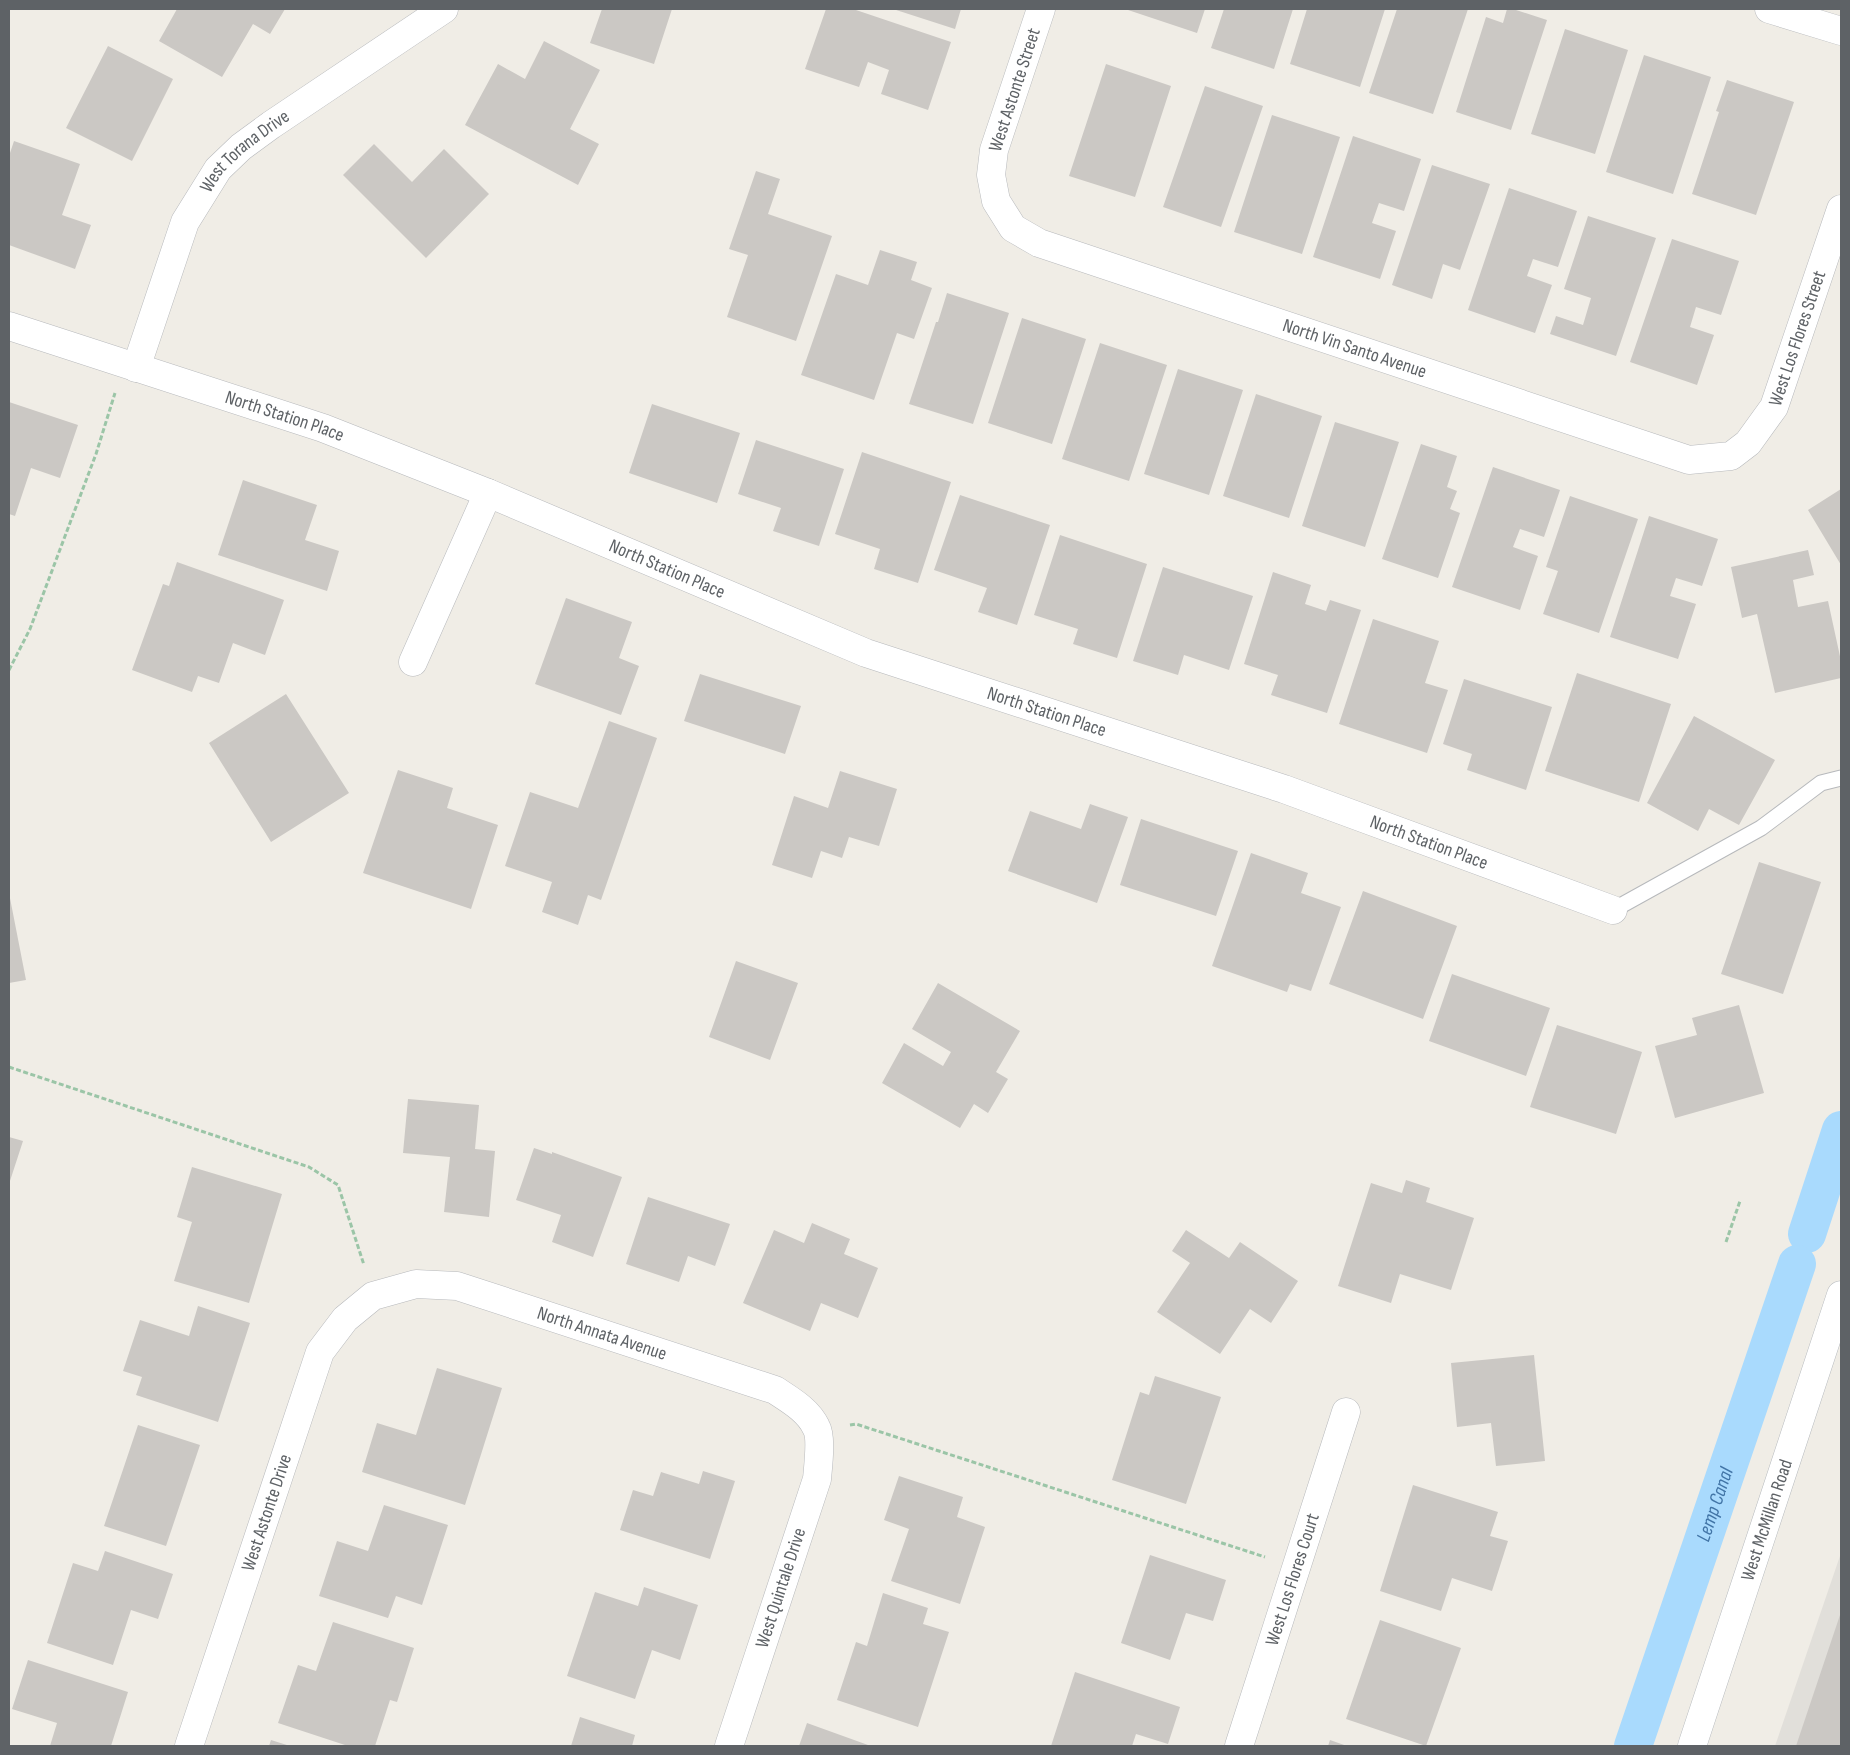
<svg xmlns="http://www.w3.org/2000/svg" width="1850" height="1755" viewBox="0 0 1850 1755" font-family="'Sofia Sans Condensed',sans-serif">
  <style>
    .industrial { fill: #e1dfda }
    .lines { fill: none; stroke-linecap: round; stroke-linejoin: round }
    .canal { stroke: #a9dafd; stroke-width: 38 }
    .building { fill: #cbc8c4 }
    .lane-casing { stroke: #b7b9bc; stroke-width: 17 }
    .street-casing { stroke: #b7b9bc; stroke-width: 29 }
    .secondary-casing { stroke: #b5b9bd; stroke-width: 29 }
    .path { stroke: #9bc5a7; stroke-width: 3; stroke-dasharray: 5 2.5; stroke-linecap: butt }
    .lane { stroke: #fff; stroke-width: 15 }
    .street { stroke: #fff; stroke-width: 28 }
    .secondary { stroke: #fff; stroke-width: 28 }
    .labels { text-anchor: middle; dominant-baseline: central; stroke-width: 4.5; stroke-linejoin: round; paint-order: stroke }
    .street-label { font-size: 19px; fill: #5e6266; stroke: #fff }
    .water-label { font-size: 20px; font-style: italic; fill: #4275a7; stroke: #fff }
  </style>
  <rect width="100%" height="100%" fill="#f0ede6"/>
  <path class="industrial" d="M1841,1553v193h-66z"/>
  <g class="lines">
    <g class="canal">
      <path d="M1807,1234l34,-104"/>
      <path id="s1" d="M1633,1746l164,-482"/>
    </g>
  </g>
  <path class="building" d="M177,9h108l-15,25 -17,-10 -31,53 -63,-36z
    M602,9h70l-18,55 -64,-21z
    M826,9h27l98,33 -23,68 -47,-16 8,-24 -21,-8 -9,25 -54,-18z
    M893,9h68l-6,20z
    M1129,9h76l-8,24 -69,-23z
    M1224,9h69l-19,60 -63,-21z
    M1307,9h78l-25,78 -70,-23z
    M1397,9h71l-35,105 -64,-21z
    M1507,9h6l34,11 -36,110 -55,-18 30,-95 17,6z
    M1565,29l63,21 -33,104 -64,-20z
    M544,41l56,29 -30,59 29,15 -21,41 -113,-60 33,-61 27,15z
    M108,46l65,33 -41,82 -66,-33z
    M1644,55l67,22 -38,117 -67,-22z
    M1106,64l65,22 -36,111 -66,-21z
    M1727,80l67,22 -38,113 -64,-21 27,-82 -3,-1z
    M1205,86l58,20 -42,121 -58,-20z
    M1272,115l68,22 -38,117 -68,-22z
    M1353,136l68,23 -17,52 -25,-8 -7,20 24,8 -16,48 -67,-22z
    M14,141l66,23 -18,51 29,10 -16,44 -66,-24v-89z
    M374,144l38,38 32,-33 45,45 -63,64 -83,-83z
    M1432,165l58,19 -30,86 -17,-6 -11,35 -40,-14z
    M756,171l24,8 -12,35 64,22 -36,105 -69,-24 21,-62 -19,-6z
    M1509,188l68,23 -19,56 -25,-8 -6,17 25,9 -17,48 -67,-23z
    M1588,216l68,22 -40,118 -66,-22 6,-18 27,9 8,-27 -27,-9z
    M1672,239l67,22 -18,54 -25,-8 -6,20 24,8 -17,50 -67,-23z
    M880,250l37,12 -6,18 21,8 -18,51 -17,-6 -23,67 -73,-25 35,-101 32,11z
    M947,293l62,20 -36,111 -64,-20 27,-82h2z
    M1022,318l64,21 -34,105 -64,-21z
    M1100,343l67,22 -38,116 -67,-22z
    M1178,369l65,21 -34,105 -65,-21z
    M1256,394l66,22 -33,102 -66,-22z
    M9,402l69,23 -18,53 -29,-10 -16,48 -6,-2z
    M652,404l88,29 -23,70 -88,-30z
    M1335,422l64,20 -34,105 -63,-21z
    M756,440l88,29 -25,77 -46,-15 8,-23 -43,-14z
    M1421,444l36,12 -10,31 10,4 -7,18 10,4 -22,65 -56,-19z
    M862,452l89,30 -33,101 -44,-14 6,-20 -45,-15z
    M1493,467l67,23 -16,47 -24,-8 -7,18 25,9 -18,54 -68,-23z
    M243,480l74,25 -12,35 34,11 -12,40 -109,-36z
    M1841,489v76l-33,-55z
    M960,495l90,30 -33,100 -39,-13 9,-24 -53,-18z
    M1570,496l68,23 -39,114 -56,-19 15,-43 -12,-4z
    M1649,516l69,23 -16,47 -26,-8 -6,18 26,8 -18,55 -68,-22z
    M1060,535l87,29 -30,94 -44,-14 5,-15 -44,-14z
    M1808,550l6,25 -21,5 5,27 30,-6 13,60v17l-66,15 -18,-79 -15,4 -11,-51z
    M177,562l107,38 -19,55 -32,-12 -14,40 -21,-7 -6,16 -60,-22 31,-86 6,2z
    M1163,567l90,29 -24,74 -45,-15 -6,20 -45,-14z
    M1273,572l38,13 -6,19 21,7 4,-11 31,10 -34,103 -56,-18 7,-20 -34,-11z
    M566,598l66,24 -13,36 20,8 -18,49 -86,-31z
    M1373,619l66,22 -14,42 23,7 -21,63 -88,-29z
    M1577,673l94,31 -32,98 -94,-31z
    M700,674l101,32 -16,48 -101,-33z
    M1464,679l88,28 -26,83 -59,-20 5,-16 -29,-10z
    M286,694l63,99 -78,49 -62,-99z
    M1694,716l81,44 -36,65 -30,-16 -11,22 -51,-28z
    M609,721l48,17 -56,162 -13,-5 -10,30 -36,-13 10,-30 -47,-16 25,-74 48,16z
    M398,770l55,18 -6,20 51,17 -27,84 -108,-36z
    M840,771l57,18 -18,57 -30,-9 -7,21 -21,-7 -9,27 -40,-13 22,-69 34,12z
    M1090,804l38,13 -31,86 -89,-32 22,-60 51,18z
    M1141,819l97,32 -22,65 -96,-31z
    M1251,853l57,20 -7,20 40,14 -30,84 -21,-7 -3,8 -75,-26z
    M1759,862l62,20 -38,112 -62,-20z
    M1363,891l94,35 -34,93 -94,-35z
    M9,893l17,87 -17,3z
    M736,961l62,22 -28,77 -61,-23z
    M1452,974l98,34 -24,68 -97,-35z
    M938,983l82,48 -24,41 12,7 -20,34 -14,-9 -14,24 -78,-45 22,-40 39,23 8,-14 -39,-23z
    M1739,1005l25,88 -89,25 -20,-72 42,-11 -5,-17z
    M1557,1025l85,27 -26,82 -86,-27z
    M408,1099l71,6 -4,44 20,2 -6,66 -45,-5 6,-55 -47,-4z
    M9,1137l14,4 -14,43z
    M534,1148l18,6v-2l70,25 -29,80 -41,-15 9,-27 -45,-15z
    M192,1167l90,27 -33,109 -75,-22 18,-59 -15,-5z
    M1406,1180l24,8 -4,14 48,16 -23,72 -51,-16 -9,29 -53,-17 33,-103 31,10z
    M648,1197l82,27 -15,42 -27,-10 -9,26 -53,-18z
    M812,1223l38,16 -6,15 34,14 -20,50 -37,-15 -11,28 -67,-28 31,-73 30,13z
    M1186,1230l43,28 11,-16 58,39 -27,42 -21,-14 -30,45 -63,-42 33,-49 -18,-12z
    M198,1306l52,17 -32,99 -82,-27 6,-18 -19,-6 17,-51 49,16z
    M1534,1355l11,106 -49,5 -5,-43 -34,4 -6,-64z
    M437,1368l65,20 -37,117 -103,-33 15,-49 39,12z
    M1155,1376l66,21 -35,107 -74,-24 28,-88 9,3z
    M138,1425l62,20 -34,101 -62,-20z
    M703,1471l32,10 -25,78 -90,-29 13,-40 20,6 8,-24 38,12z
    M899,1476l64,21 -6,20 28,10 -25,77 -69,-23 18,-52 -25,-9z
    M1413,1485l85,27 -8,24 18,5 -16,50 -40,-13 -11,33 -61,-20z
    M384,1505l64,20 -26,80 -26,-9 -8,22 -69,-22 18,-55 31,10z
    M105,1551l68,23 -15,45 -27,-9 -18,55 -66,-22 26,-80 25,8z
    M1150,1555l76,25 -13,41 -27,-8 -16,47 -49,-17z
    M644,1587l54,18 -18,55 -28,-10 -17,49 -68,-23 28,-84 43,14z
    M883,1593l45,15 -5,16 26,8 -31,95 -81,-27 19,-58 11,4z
    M1841,1612v134h-45z
    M1380,1620l81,28 -35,98 -80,-27z
    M333,1622l81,26 -17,54 -7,-2 -15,46h-27l-70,-23 20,-58 18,6z
    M28,1660l100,32 -17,54h-61l7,-23 -45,-14z
    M1075,1672l105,35 -12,37 -32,-10 -4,12h-81z
    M580,1717l55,18 -3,11h-61z
    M807,1723l61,22v1h-69z
    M271,1740l19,6h-21z
    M1330,1740l17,6h-19z"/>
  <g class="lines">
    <defs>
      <path id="lane" d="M1613,910l148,-82 60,-45 20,-5"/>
      <g id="street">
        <path id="s2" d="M1041,9l-47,141 -3,25 5,26 17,27 26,15 650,217 42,-4 17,-13 26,-36 67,-198"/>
        <path d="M1769,9l72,22"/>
        <path id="s3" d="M9,326l314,102 165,65 378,160 418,136 329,121"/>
        <path id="s4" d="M136,368l49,-146 33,-53 23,-22 30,-22 173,-116"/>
        <path d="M413,662l75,-169"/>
        <path id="s5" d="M189,1746l131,-394 25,-33 28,-23 43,-12 41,2 318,104c15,10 33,20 41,37 6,10 2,40 1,52l-88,267"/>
        <path id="s6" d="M1239,1746l107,-334"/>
      </g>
      <g id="secondary">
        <path id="s7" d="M1692,1746l149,-451"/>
      </g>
    </defs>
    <use href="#lane" class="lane-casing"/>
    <use href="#street" class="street-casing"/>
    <use href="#secondary" class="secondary-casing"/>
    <path class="path" d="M9,670l21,-41 66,-175 19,-61
      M9,1067l300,100 29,18 26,80
      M1726,1242l14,-41
      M850,1425l6,-1 409,133"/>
    <use href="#lane" class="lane"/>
    <use href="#street" class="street"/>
    <use href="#secondary" class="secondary"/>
  </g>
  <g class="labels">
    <g class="street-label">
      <text transform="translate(1015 90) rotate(-72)">West Astonte Street</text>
      <text stroke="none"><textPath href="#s4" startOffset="248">West Torana Drive</textPath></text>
      <text stroke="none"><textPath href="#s2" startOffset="1128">West Los Flores Street</textPath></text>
      <text stroke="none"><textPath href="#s2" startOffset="595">North Vin Santo Avenue</textPath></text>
      <text stroke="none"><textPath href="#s3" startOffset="290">North Station Place</textPath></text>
      <text stroke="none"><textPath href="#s3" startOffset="702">North Station Place</textPath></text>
      <text stroke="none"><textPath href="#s3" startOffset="1108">North Station Place</textPath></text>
      <text stroke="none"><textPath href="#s3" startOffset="1512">North Station Place</textPath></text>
      <text stroke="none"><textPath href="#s5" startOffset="731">North Annata Avenue</textPath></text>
      <text stroke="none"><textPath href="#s5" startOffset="246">West Astonte Drive</textPath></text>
      <text stroke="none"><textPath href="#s7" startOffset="238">West McMillan Road</textPath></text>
      <text stroke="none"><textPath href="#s6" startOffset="175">West Los Flores Court</textPath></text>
      <text transform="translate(781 1588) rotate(-72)">West Quintale Drive</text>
    </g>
    <g class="water-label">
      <text stroke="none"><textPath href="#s1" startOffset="255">Lemp Canal</textPath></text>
    </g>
  </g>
  <rect width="1850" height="1755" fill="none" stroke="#5e6266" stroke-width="20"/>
</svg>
